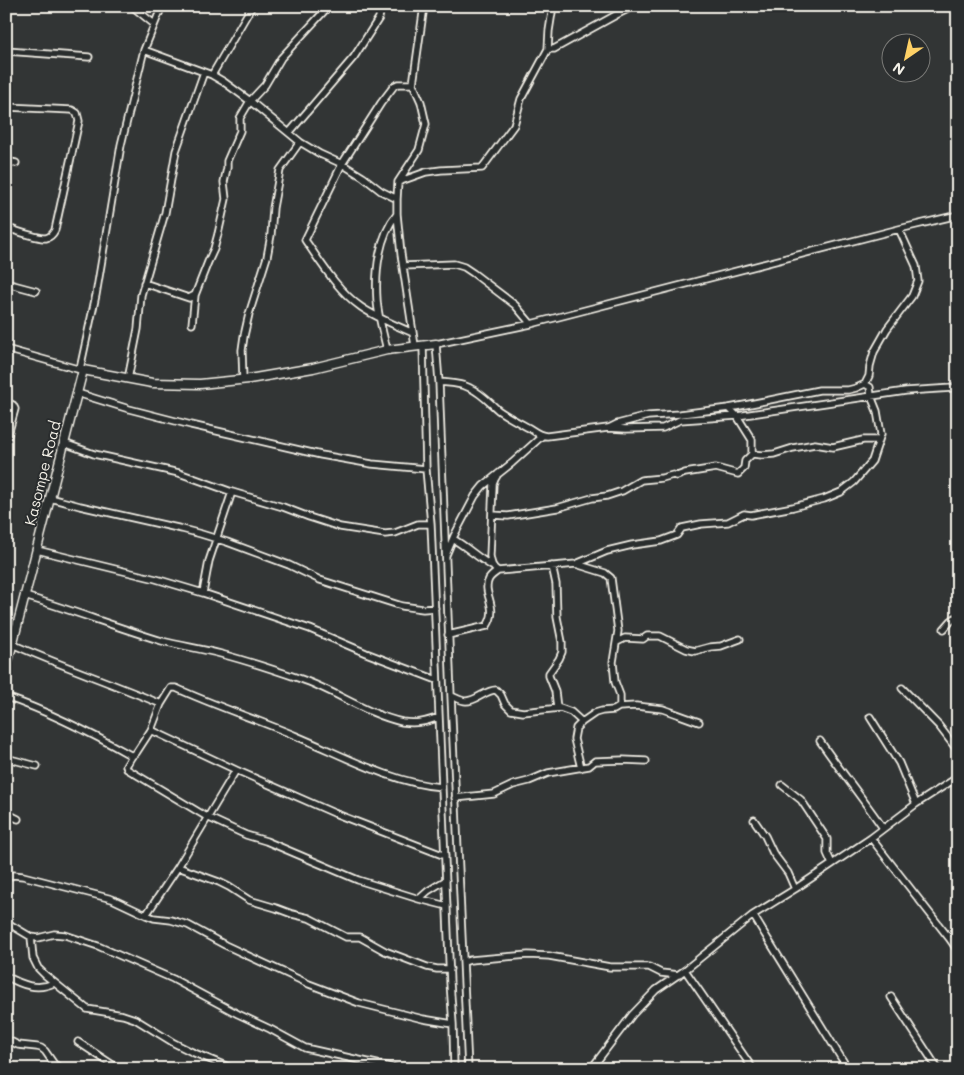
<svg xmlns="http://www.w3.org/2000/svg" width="964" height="1075" viewBox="0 0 964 1075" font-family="Mali,sans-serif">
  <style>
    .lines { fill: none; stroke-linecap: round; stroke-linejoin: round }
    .minor-casing { stroke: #f4f1e8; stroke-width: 9 }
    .tertiary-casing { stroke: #f4f1e8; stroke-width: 11 }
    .minor { stroke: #2a2d2e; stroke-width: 5.5 }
    .tertiary { stroke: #2a2d2e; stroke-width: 8 }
    .labels { text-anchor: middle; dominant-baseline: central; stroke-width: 4; stroke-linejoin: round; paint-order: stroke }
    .street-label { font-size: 15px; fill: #f4f1e8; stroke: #2a2d2e }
  </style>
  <rect width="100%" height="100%" fill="#323535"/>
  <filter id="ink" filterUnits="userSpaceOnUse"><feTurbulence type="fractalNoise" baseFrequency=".02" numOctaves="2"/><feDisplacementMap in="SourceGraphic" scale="10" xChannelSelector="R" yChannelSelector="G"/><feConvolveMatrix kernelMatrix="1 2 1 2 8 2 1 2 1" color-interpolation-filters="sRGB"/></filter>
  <g filter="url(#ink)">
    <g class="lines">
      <defs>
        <path id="minor" d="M132,6l22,18
          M548,49l1,-18 4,-25
          M144,50l68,25 12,7 26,19 50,41 20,12 22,10 21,13 18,14 16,8
          M6,51l83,6
          M212,75l40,-69
          M6,107l66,3 5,3 2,8 -24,109c-2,4 -4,7 -9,8 -8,1 -31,-8 -40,-10
          M289,133l65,-76 25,-39 1,-6 4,-6
          M6,161l10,2
          M398,182l28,-10 15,-2 41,-2 32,-43 7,-26 27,-50h6l62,-34 18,-9
          M403,266l51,-2 10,3 9,6 42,32 16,19
          M6,283l30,8
          M144,283l45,15 6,-3 13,-33 6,-13 4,-15 8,-35 -2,-17 3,-14v-7l13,-30v-13l10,-17 15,-16 16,-27 48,-52
          M192,324l3,-29
          M413,333c-18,-8 -36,-15 -52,-26 -23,-16 -40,-44 -56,-67l37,-76 39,-61 13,-17 4,-2h15
          M415,346l-14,-92 -4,-40v-15l1,-17 21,-32 7,-26 -5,-22 -8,-18 11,-78
          M423,346l3,123 5,55 3,69 16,390 3,41 1,45
          M6,349l75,21
          M387,350c-4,-17 -9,-34 -10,-50 -2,-29 2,-64 20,-86
          M80,369l16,-74 25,-150 23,-95 18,-44
          M128,379l10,-50 3,-34 24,-82 11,-62 28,-79
          M243,380l-1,-30 2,-14 5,-22 18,-57 4,-22 2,-27 7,-38 20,-28
          M439,382c10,1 22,1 31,6 11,5 19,14 28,22 10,7 20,12 31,18 6,4 11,8 18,8l61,-8 18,1 37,-1 17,-8 57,-4 169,-25 47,-3 5,-2
          M77,393l52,16 62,16 130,30 51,9 54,5
          M6,402l7,3 2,4 -9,33
          M609,428l8,-4 31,-8 32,-2 49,-6 21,-4 69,-14h29l8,-2 9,-4 4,-8 1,-10 4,-14 13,-23 25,-33 6,-15 -2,-15 -17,-37
          M64,443l30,11 85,19 53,19 51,15 26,10 31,10 45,7 10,-1 23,-9h13
          M752,454l10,1 12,-1 19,-6 22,-4 18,3 30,-7h16
          M498,474l-3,5 -2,5 -3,72c1,6 2,12 8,15l78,-7 29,9 6,5 7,53 -5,31 2,20 5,13v9l-1,3 -5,3 -12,1 -7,2 -13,9 -6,6 -2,11 7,29
          M50,498l30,8 102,23 19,5 26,8 62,23 31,15 82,26 21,3 12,-1
          M492,515l16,1 49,-8 35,-10 15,-2 15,-5 19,-11 21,-2 11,-3 4,1 8,-3 31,-5 22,6 6,-6 1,-7 7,-7v-14l-15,-24 -8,-8
          M453,539c14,8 25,19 39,27
          M37,550l119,29 47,14 107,36 56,24 71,27
          M446,555l8,-19 21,-40 8,-10 29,-23 30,-27
          M576,564l31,-13 25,-6 29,-4 16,-6 5,-7 19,-4 27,-2 16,-8 7,1 42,-8 31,-8 17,-7 13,-10 18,-21 9,-27 -4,-23 -6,-15 -1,-9 -5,-3
          M552,566l4,18 1,33 5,25v10l-3,7 -10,14v3l6,15 2,17
          M203,593l6,-32 23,-69
          M25,596c46,14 91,31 137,45 20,5 40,8 59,13 27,7 54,16 80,25 35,12 65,35 101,43 14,2 24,0 37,-5
          M944,629l7,-8 7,-5
          M448,635l39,-9c13,-19 -6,-33 2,-47 2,-3 6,-6 9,-8
          M617,642l8,-4 18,1 4,-3h13l26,13 9,2 15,-4 11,-1 19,-7
          M12,644c49,22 100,39 149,60l10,-16h5c39,18 80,31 120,48 44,18 98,48 146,51
          M902,688l37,38 19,25
          M451,696c4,1 10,5 15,5 11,0 19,-11 30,-11l5,5 4,9 6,6 12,2 37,-4 11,4 11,10
          M6,697c44,15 85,36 126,59l4,-3 15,-23
          M161,704l-10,26 85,40 -58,97
          M619,707l17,-1 27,3 36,13
          M870,717l29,46 17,41
          M820,741c20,29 43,58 63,87
          M132,756l-6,10 1,3 80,48 39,18 20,6 92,39 61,19 9,-8 18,-11
          M6,758l31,8
          M236,770l98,43 111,43
          M782,785l19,15 26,39v14l5,11
          M455,798l39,-4 19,-9 16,-4 19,-8 41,-7 6,-5 28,-1 23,1
          M6,813l12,6
          M754,820l11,16 8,17 15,20 7,16
          M871,838l78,100 9,13
          M6,878l7,-3 10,1 89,23 34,16 8,3 17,2 17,5 37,20 84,39 50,19 64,16 30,5
          M419,899l28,7
          M146,915l32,-48 41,15 10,5 20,13 27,8 16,6 17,4 37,19h14l25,14 42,16 10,2h13
          M753,915l95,154
          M6,922l25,15 7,1 16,-4 11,1 33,11 75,33 65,35 32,15 35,19 94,21
          M31,937l2,21 5,10 7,7 42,34 36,6 12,4 39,24 18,9 41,17
          M464,962l6,-2 58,-5 21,1 61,11h39l12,6 18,2
          M685,970l68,99
          M6,976c16,9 31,15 48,7
          M891,997l47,72
          M6,1039l12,6 19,2 4,1 4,3 9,13 8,5
          M78,1042l41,27
          M468,1069l-17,-373 -12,-314 -3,-38 95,-20 368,-95 59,-14
          M591,1069l41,-54 24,-25 29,-20 68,-55 42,-26 76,-51 45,-34 42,-27"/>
        <path id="tertiary" d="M6,669l77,-299 69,13 48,1 49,-5 64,-11 74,-18 49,-6"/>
      </defs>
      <use href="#minor" class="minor-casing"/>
      <use href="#tertiary" class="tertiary-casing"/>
      <use href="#minor" class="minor"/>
      <use href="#tertiary" class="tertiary"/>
    </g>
  </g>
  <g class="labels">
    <g class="street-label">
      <text transform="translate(42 473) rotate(-76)">Kasompe Road</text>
    </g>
  </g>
  <rect width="964" height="1075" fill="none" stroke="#2a2d2e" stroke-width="25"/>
  <rect x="12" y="12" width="939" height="1050" fill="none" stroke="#f4f1e8" stroke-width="2" filter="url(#ink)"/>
  <g transform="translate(906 58) rotate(214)"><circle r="24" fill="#2a2d2e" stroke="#7b7b78"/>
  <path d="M0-4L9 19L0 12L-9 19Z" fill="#ffd166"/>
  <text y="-8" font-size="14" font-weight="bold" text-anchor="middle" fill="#f4f1e8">N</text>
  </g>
</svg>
